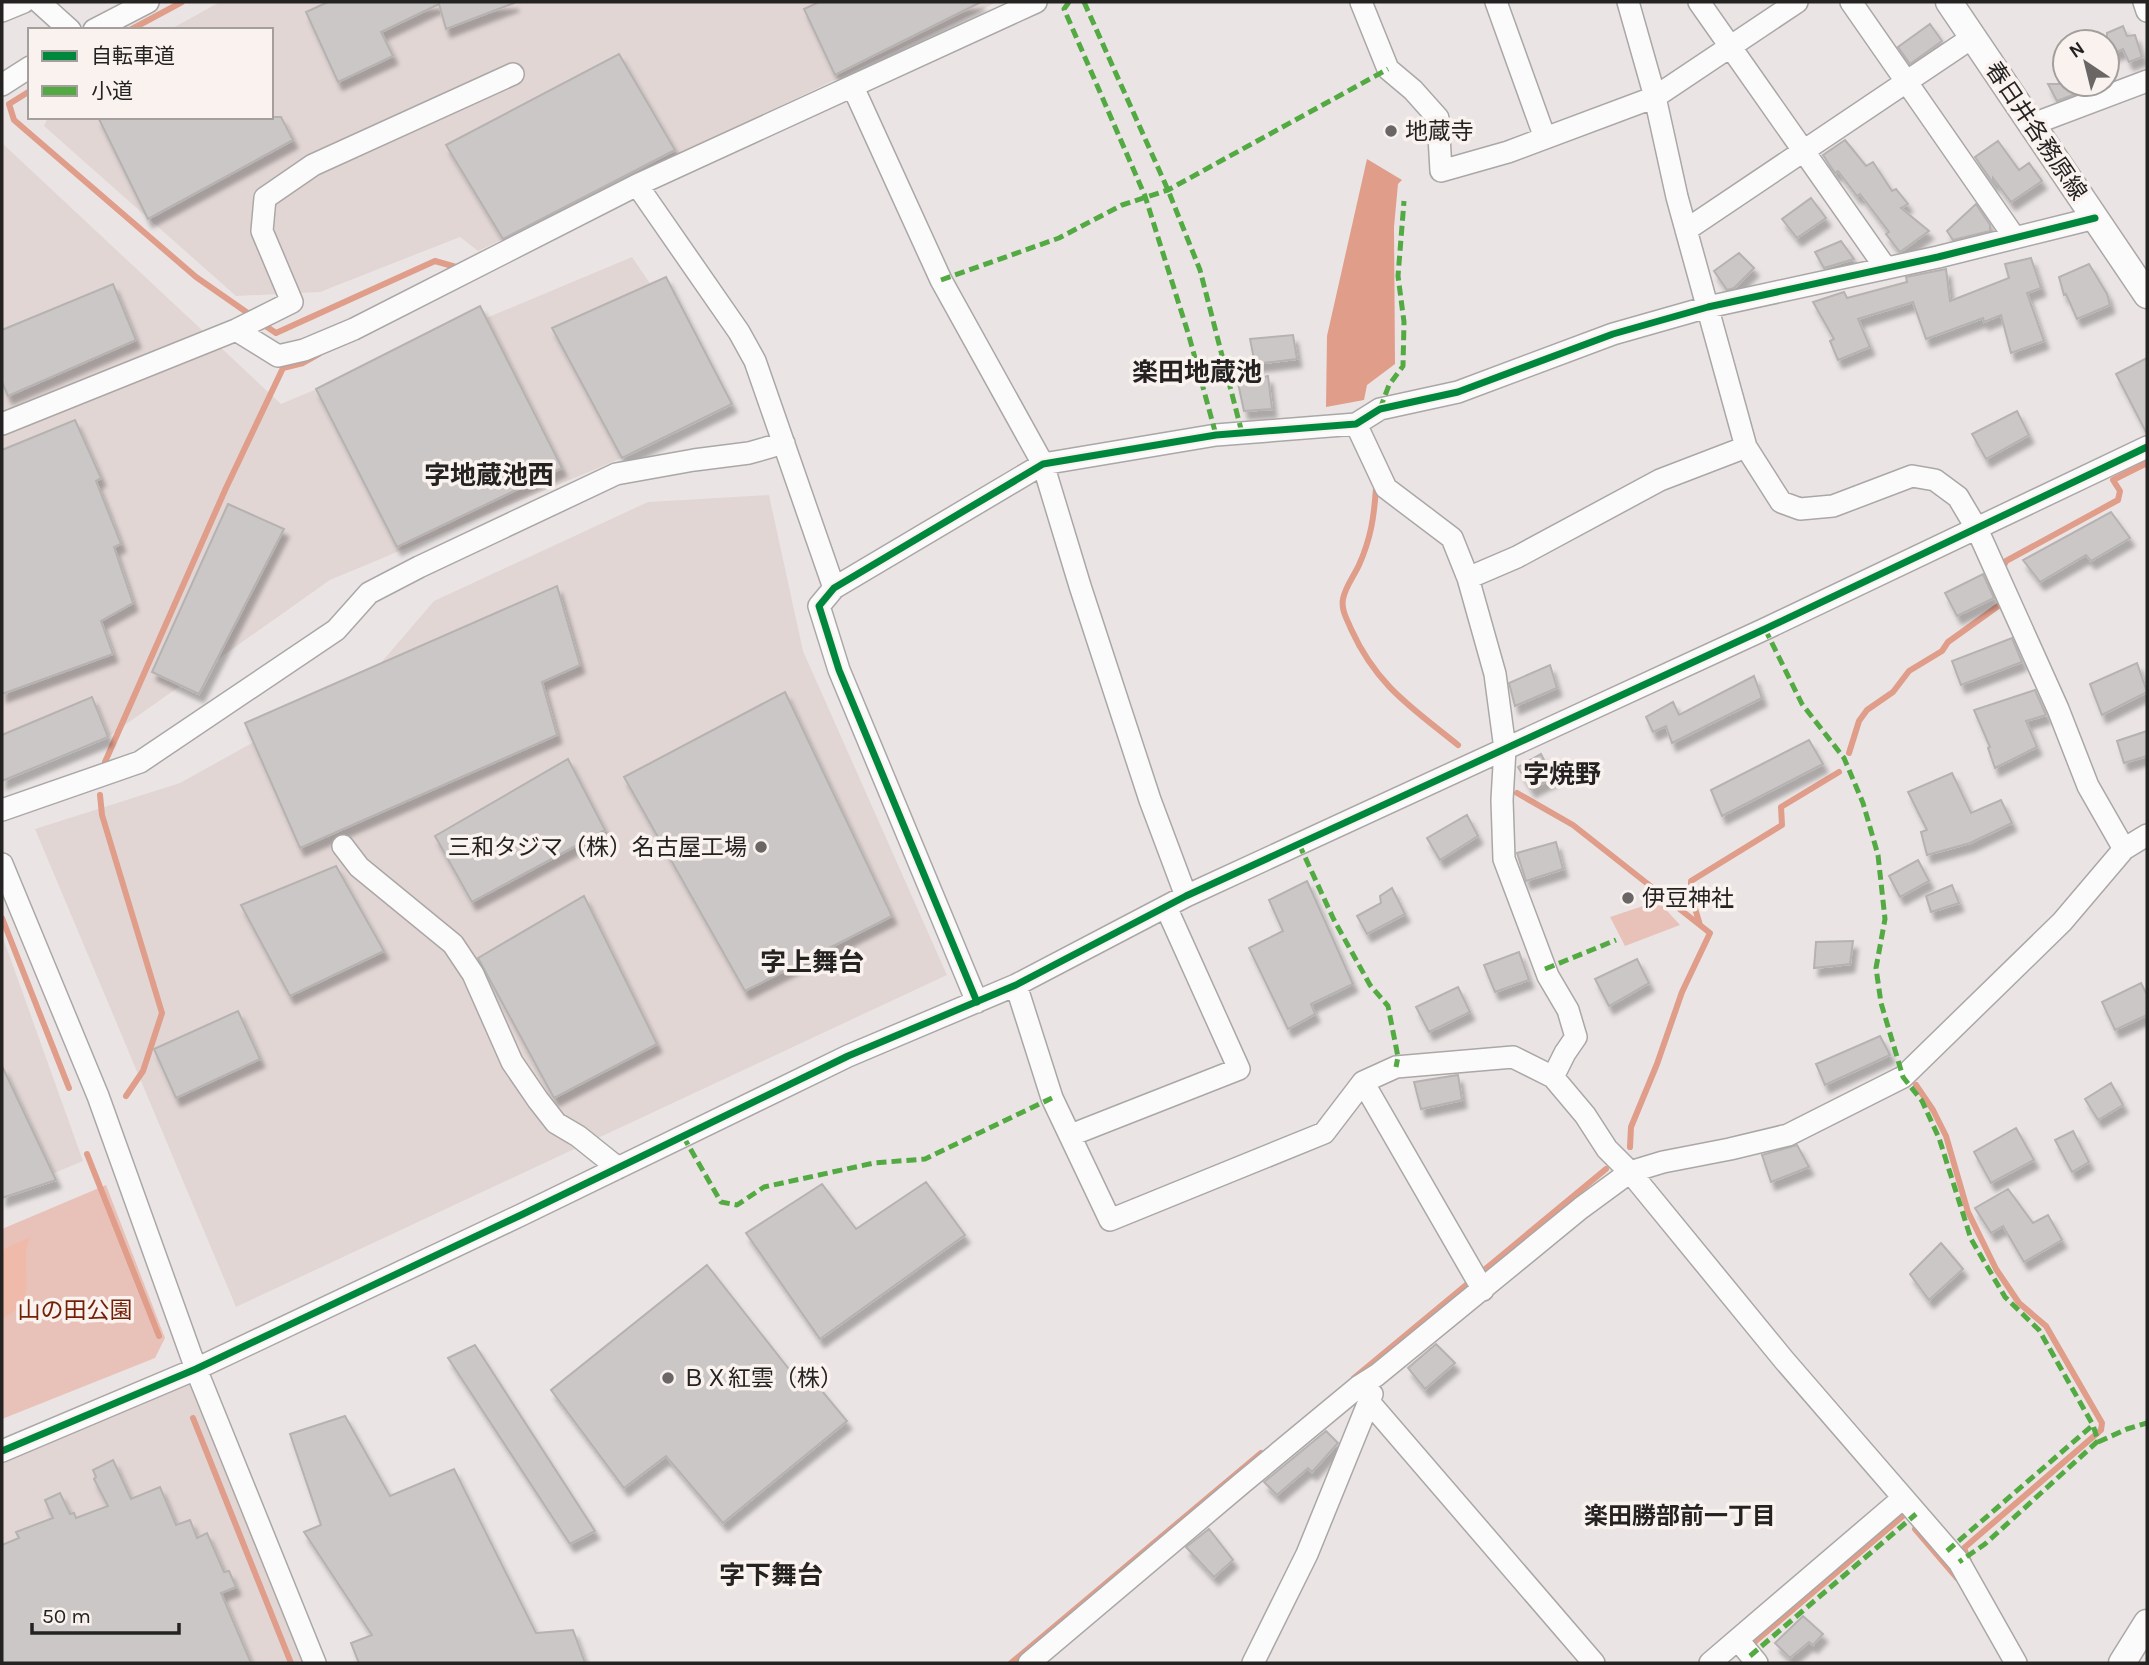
<svg xmlns="http://www.w3.org/2000/svg" width="2149" height="1665" viewBox="0 0 2149 1665" font-family="Karla,'Noto Sans JP',sans-serif">
  <style>
    .built { fill: #e1d6d4 }
    .green { fill: #e8c2b8 }
    .forest { fill: #f0baaa }
    .water { fill: #df9d8a }
    .lines { fill: none; stroke-linecap: round; stroke-linejoin: round }
    .stream { stroke: #df9d8a; stroke-width: 6 }
    .building { fill: #cbc7c6; stroke: #b5b2b1; stroke-width: 2; filter: url(#shadow) }
    .minor-casing { stroke: #aba7a7; stroke-width: 24 }
    .major-casing { stroke: #aba7a7; stroke-width: 29 }
    .minor { stroke: #fcfbfb; stroke-width: 21 }
    .major { stroke: #fcfbfb; stroke-width: 26 }
    .quiet { stroke: #53aa43; stroke-width: 5; stroke-dasharray: 10 5; stroke-linecap: butt }
    .cycleway-casing { stroke: #f9f2ef; stroke-width: 11 }
    .cycleway { stroke: #00873e; stroke-width: 7 }
    .poi-dot { fill: #6a6666; stroke: #f9f2ef; stroke-width: 2.5 }
    .labels { text-anchor: middle; dominant-baseline: central; stroke-width: 7; stroke-linejoin: round; paint-order: stroke }
    .poi-label { font-size: 23px; fill: #252222; stroke: #f9f2ef; text-anchor: start }
    .street-label { font-size: 23px; fill: #252222; stroke: #f9f2ef }
    .park-label { font-size: 23px; fill: #732106; stroke: #f9f2ef }
    .neighbourhood-label { font-size: 24px; font-weight: bold; fill: #252222; stroke: #f9f2ef }
    .quarter-label { font-size: 26px; font-weight: bold; fill: #252222; stroke: #f9f2ef }
  </style>
  <defs>
    <filter id="shadow"><feDropShadow dx="4.5" dy="8" stdDeviation="2" flood-color="#0004"/></filter>
  </defs>
  <rect width="100%" height="100%" fill="#eae5e4"/>
  <path class="built" d="M220,2h777l-519,249 -18,-14 -140,55 -84,4 -192,-170 4,-9h223v-87h-102z
    M2,143l279,261 351,-147 100,147 -110,54 -292,122 -222,157 -106,44z
    M769,495l34,156 144,324 -711,332 -201,-478 145,-46 187,-104 67,-78 214,-99z
    M2,935l81,226 -81,34z
    M196,1369l119,294h-313v-212z"/>
  <path class="green" d="M1658,901l22,24 -55,21 -15,-29z
    M106,1185l59,153 -10,20 -153,61v-190z"/>
  <path class="forest" d="M30,1237c-10,21 3,51 -9,68 -4,6 -14,10 -19,14v-69z"/>
  <path class="water" d="M1367,159l35,21 -4,4 -4,43 1,137 -28,21 -3,15 -38,7 1,-71z"/>
  <g class="lines">
    <path class="stream" d="M130,30l52,-28
      M30,91l-21,13 5,16 182,157 56,39
      M261,323l15,10 159,-72 21,6
      M1376,488c-2,29 -5,50 -17,77 -5,11 -14,22 -16,34 -2,11 4,20 8,30 26,57 60,78 107,116
      M2002,570l4,-9 112,-61 2,-9 -7,-11 34,-17
      M1849,753l10,-32 8,-11 26,-18 16,-21 33,-20 6,-9 53,-38
      M105,762l121,-274 57,-120 20,-5 16,-9
      M1517,793l56,32 137,108 -28,59 -25,72 -26,63 -1,20
      M100,795l2,20 60,198 -19,58 -17,25
      M2,918l67,170
      M1700,925l-9,-30v-14l91,-56 -1,-18 58,-35
      M1916,1085l17,25 13,26 22,76 28,57 23,34 27,23 56,97 -1,7 -137,118 5,13
      M87,1154l72,182
      M1354,1378l252,-209
      M193,1418l98,245
      M1915,1529l42,49
      M1751,1645l153,-130
      M1011,1663l250,-210"/>
  </g>
  <path class="building" d="M328,2h185l1,1 -68,26 -7,-25 -58,28 12,24 -55,26 -32,-70z
    M819,2h162l-146,73 -31,-66z
    M1930,24l12,17 -32,23 -12,-17z
    M2123,26l4,10 8,-1 7,22 -13,5 -6,-13 -16,7v-23z
    M619,54l56,96 -172,89 -57,-94z
    M2048,84h54l-45,17z
    M98,117h183l12,23 -145,79z
    M1845,140l21,26 7,-4 19,29 4,-2 12,15 -7,4 28,23 -29,21 -14,-18 3,-2 -29,-38 -3,2 -19,-25 -3,2 -12,-18z
    M1998,141l21,29 10,-7 13,18 -31,21 -18,-24v5l-18,-26z
    M1811,198l15,20 -29,20 -15,-19z
    M1976,204l14,21v6l-37,9 -6,-9z
    M1841,241l13,18 -30,9 -9,-16z
    M1739,253l15,15 -20,20 -7,2 -13,-19z
    M2031,258l10,30 -14,5 17,48 -33,12 -10,-38 -17,7 -1,-4 -57,21 -13,-37 -55,17 12,28 -32,13 -8,-19 4,-2 -21,-37 31,-10 3,6 60,-16 -1,-5 40,-8 4,32 59,-23 -4,-14z
    M2089,264l18,30 3,11 -33,14 -11,-25 -2,1 -5,-18z
    M666,277l66,127 -110,54 -70,-130z
    M113,284l23,56 -128,56 -6,-14v-52z
    M480,306l82,162 -165,79 -81,-158z
    M1293,335l4,24 -42,5 -5,-25z
    M2147,358v76l-31,-60z
    M1268,376l4,33 -28,2 -6,-28z
    M2017,411l12,24 -43,24 -14,-25z
    M75,420l26,58 -5,3 25,63 -7,3 19,56 -32,18 12,33 -111,40v-244z
    M228,504l56,25 -85,165 -47,-22z
    M2111,512l19,26 -39,23 -5,-6 -46,27 -17,-22z
    M1983,574l11,24 -37,18 -12,-23z
    M557,586l23,79 -38,17 15,53 -257,113 -55,-125z
    M2012,638l10,24 -61,23 -9,-24z
    M2137,663l10,29 -45,23 -12,-31z
    M1550,665l7,23 -42,18 -6,-23z
    M1754,676l8,22 -90,45 -6,-17 -13,6 -7,-15 27,-15 6,13z
    M2035,690l11,25 -20,6 11,26 -42,21 -7,-20 2,-1 -16,-37z
    M785,692l107,224 -147,75 -121,-214z
    M92,697l16,40 -106,44v-46z
    M2147,731v25l-23,7 -7,-22z
    M1809,740l14,24 -101,52 -11,-26z
    M1541,754l12,24 -22,11 -13,-22z
    M568,759l37,71 -133,72 -37,-66z
    M1952,773l19,40 30,-13 11,23 -42,20 -43,12 -6,-23 6,-2 -19,-38z
    M1467,815l11,21 -38,24 -13,-22z
    M1556,842l7,27 -37,12 -9,-28z
    M1918,860l11,21 -29,16 -11,-21z
    M336,866l48,85 -94,45 -49,-91z
    M1307,881l46,103 -42,20 4,10 -27,15 -39,-81 34,-17 -14,-31z
    M1952,885l7,18 -28,9 -5,-16z
    M1392,888l13,26 -38,20 -10,-18 24,-13 -1,-7z
    M584,896l73,148 -103,54 -76,-140z
    M1853,941l-3,23 -36,4 2,-26z
    M1519,952l10,28 -34,12 -11,-27z
    M1637,959l12,24 -40,23 -14,-27z
    M2141,983l6,12v20l-32,15 -13,-28z
    M1458,987l12,25 -41,20 -13,-25z
    M238,1011l22,48 -84,39 -22,-49z
    M1880,1036l10,19 -65,30 -9,-21z
    M2,1066l54,114 -54,18z
    M1458,1075l4,25 -41,9 -7,-27z
    M2111,1083l12,22 -25,15 -13,-21z
    M2016,1128l18,32 -43,23 -17,-31z
    M2073,1131l16,31 -17,10 -17,-32z
    M1797,1145l12,22 -38,15 -9,-27z
    M926,1182l39,53 -145,104 -74,-106 76,-49 34,45z
    M2008,1189l25,34 15,-8 14,25 -38,22 -21,-36 -12,7 -16,-25z
    M1941,1243l22,26 -34,31 -19,-26z
    M707,1265l96,122 10,-7 34,41 -124,102 -57,-67 -42,32 -73,-98z
    M1436,1344l19,19 -30,26 -17,-21z
    M475,1345l120,186 -25,13 -122,-186z
    M345,1416l45,80 64,-27 82,164 37,-3 12,33h-226l-8,-20 21,-8 -68,-103 17,-7 -31,-91z
    M1326,1431l12,12 -26,29 -4,-4 -31,27 -13,-13z
    M113,1460l18,39 29,-12 16,38 14,-5 7,18 10,-5 17,39 5,-1 7,16 -15,6 30,70h-249v-118l17,-7 -3,-6 37,-14 -8,-18 15,-7 10,21 4,-1 2,5 32,-12 -14,-27 2,-2 -3,-7z
    M1209,1529l24,31 -19,17 -28,-30z
    M1803,1616l20,18 -10,11 -4,-3 -19,16 -15,-15z"/>
  <g class="lines">
    <defs>
      <path id="minor" d="M39,2l31,28
        M1361,2l27,67 25,21 25,28 3,53 67,-19 147,-55 142,-95
        M1496,2l49,136
        M1628,2l27,95 22,100 69,250 35,55 19,7 33,-3 79,-30 23,4 23,17 19,32 81,180 30,77 36,63
        M1699,2l186,265
        M1851,2l164,236
        M2144,2l3,9
        M2,11l22,-9
        M94,30l54,-28
        M2,85l28,-18
        M853,87l88,193 102,184 37,122 70,214 36,96
        M2033,124l114,-43
        M637,185l102,147 16,29 79,227
        M1686,230l287,-193
        M236,330l42,26 26,-6 50,-21 283,-144 399,-183
        M2,424l234,-94 56,-28 -30,-71 3,-33 48,-33 200,-91
        M1356,424l30,64 66,50 16,40 27,96 10,75 -3,51 2,59 44,117 20,34 8,27 -11,16 -12,24
        M1468,578l49,-21 143,-77 86,-33
        M2,810l138,-48 196,-132 33,-37 50,-26 197,-93 78,-14 55,-7 35,-10
        M343,846l16,21 94,77 20,30 39,88 26,38 18,23 22,13 40,32
        M2,864l96,232 98,273 119,294
        M1016,985l36,113 58,122 214,-87 39,-51 33,-15 117,-10 40,20 32,38 22,34 23,23 154,188 175,202 57,101
        M977,1002l-138,-332 -20,-64 15,-18 209,-124 173,-29 140,-11 24,-15 78,-17 155,-58 95,-27 230,-50 157,-39
        M1363,1082l120,208
        M1071,1135l168,-66 -73,-162
        M1370,1403l224,260
        M2,1451l194,-82 325,-154 327,-159 168,-71 170,-89 579,-267 382,-182
        M1738,1640l19,23
        M1029,1663l212,-179 117,-97 19,-12 204,-167 49,-36 33,-10 67,-13 58,-14 115,-58 159,-155 62,-73 23,-14
        M1253,1663l54,-109 65,-160
        M1710,1663l193,-165"/>
      <path id="major" d="M1949,2l198,293
        M2122,1663l25,-40"/>
    </defs>
    <use href="#minor" class="minor-casing"/>
    <use href="#major" class="major-casing"/>
    <use href="#minor" class="minor"/>
    <use href="#major" class="major"/>
    <path class="quiet" d="M1069,2l-5,7 81,187 44,140 27,99
      M1084,2l84,188 32,80 42,163
      M941,280l118,-42 63,-33 46,-15 220,-121
      M1380,409l9,-24 14,-19 1,-44 -6,-46 6,-75
      M1765,629l37,75 42,54 19,45 15,52 7,64 -9,49 5,35 22,74 19,24 17,37 32,101 34,58 34,33 54,95 5,16 -113,103 -26,18
      M1299,844l35,76 36,65 18,21 10,51 -2,10
      M1545,969l71,-29
      M683,1136l38,66 16,3 27,-18 110,-24 51,-4 127,-61
      M2098,1442l29,-13 20,-6
      M1947,1551l146,-126
      M1750,1656l166,-142"/>
    <defs>
      <path id="cycleway" d="M977,1002l-138,-332 -20,-64 15,-18 209,-124 173,-29 140,-11 24,-15 78,-17 155,-58 95,-27 230,-50 157,-39
        M2,1451l194,-82 325,-154 327,-159 168,-71 170,-89 579,-267 382,-182"/>
    </defs>
    <use href="#cycleway" class="cycleway-casing"/>
    <use href="#cycleway" class="cycleway"/>
  </g>
  <g class="poi-dot">
    <circle cx="1391" cy="131" r="7"/>
    <circle cx="761" cy="847" r="7"/>
    <circle cx="1628" cy="898" r="7"/>
    <circle cx="668" cy="1378" r="7"/>
  </g>
  <g class="labels">
    <g class="poi-label">
      <text x="1405" y="131">地蔵寺</text>
      <text x="747" y="847" text-anchor="end">三和タジマ（株）名古屋工場</text>
      <text x="1642" y="898">伊豆神社</text>
      <text x="682" y="1378">ＢＸ紅雲（株）</text>
    </g>
    <g class="street-label">
      <text transform="translate(2036 131) rotate(56)">春日井各務原線</text>
    </g>
    <g class="park-label">
      <text x="75" y="1310">山の田公園</text>
    </g>
    <g class="neighbourhood-label">
      <text x="1680" y="1516">楽田勝部前一丁目</text>
    </g>
    <g class="quarter-label">
      <text x="1197" y="372">楽田地蔵池</text>
      <text x="489" y="475">字地蔵池西</text>
      <text x="1562" y="774">字焼野</text>
      <text x="812" y="962">字上舞台</text>
      <text x="771" y="1575">字下舞台</text>
    </g>
  </g>
  <rect width="2149" height="1665" fill="none" stroke="#252222" stroke-width="7"/>
  <rect x="28" y="28" width="245" height="91" fill="#f9f2ef" stroke="#a49f9d" stroke-width="2"/>
  <rect x="42" y="51" width="35" height="10" fill="#00873e" stroke="#a49f9d" stroke-width="2"/>
  <text x="91" y="63" font-size="21" fill="#252222">自転車道</text>
  <rect x="42" y="86" width="35" height="10" fill="#53aa43" stroke="#a49f9d" stroke-width="2"/>
  <text x="91" y="98" font-size="21" fill="#252222">小道</text>
  <g transform="translate(2086 63) rotate(325)"><circle r="33" fill="#f9f2ef" stroke="#a49f9d" stroke-width="2"/>
  <path d="M0-5L12 26L0 18L-12 26Z" fill="#6a6666"/>
  <text y="-10" font-size="19" font-weight="bold" text-anchor="middle" fill="#252222">N</text>
  </g>
  <path d="M32 1623v10h147v-10" fill="none" stroke="#252222" stroke-width="3.5"/>
  <text x="42" y="1623" font-size="21" fill="#252222" stroke="#f9f2ef" stroke-width="5" paint-order="stroke">50 m</text>
</svg>
